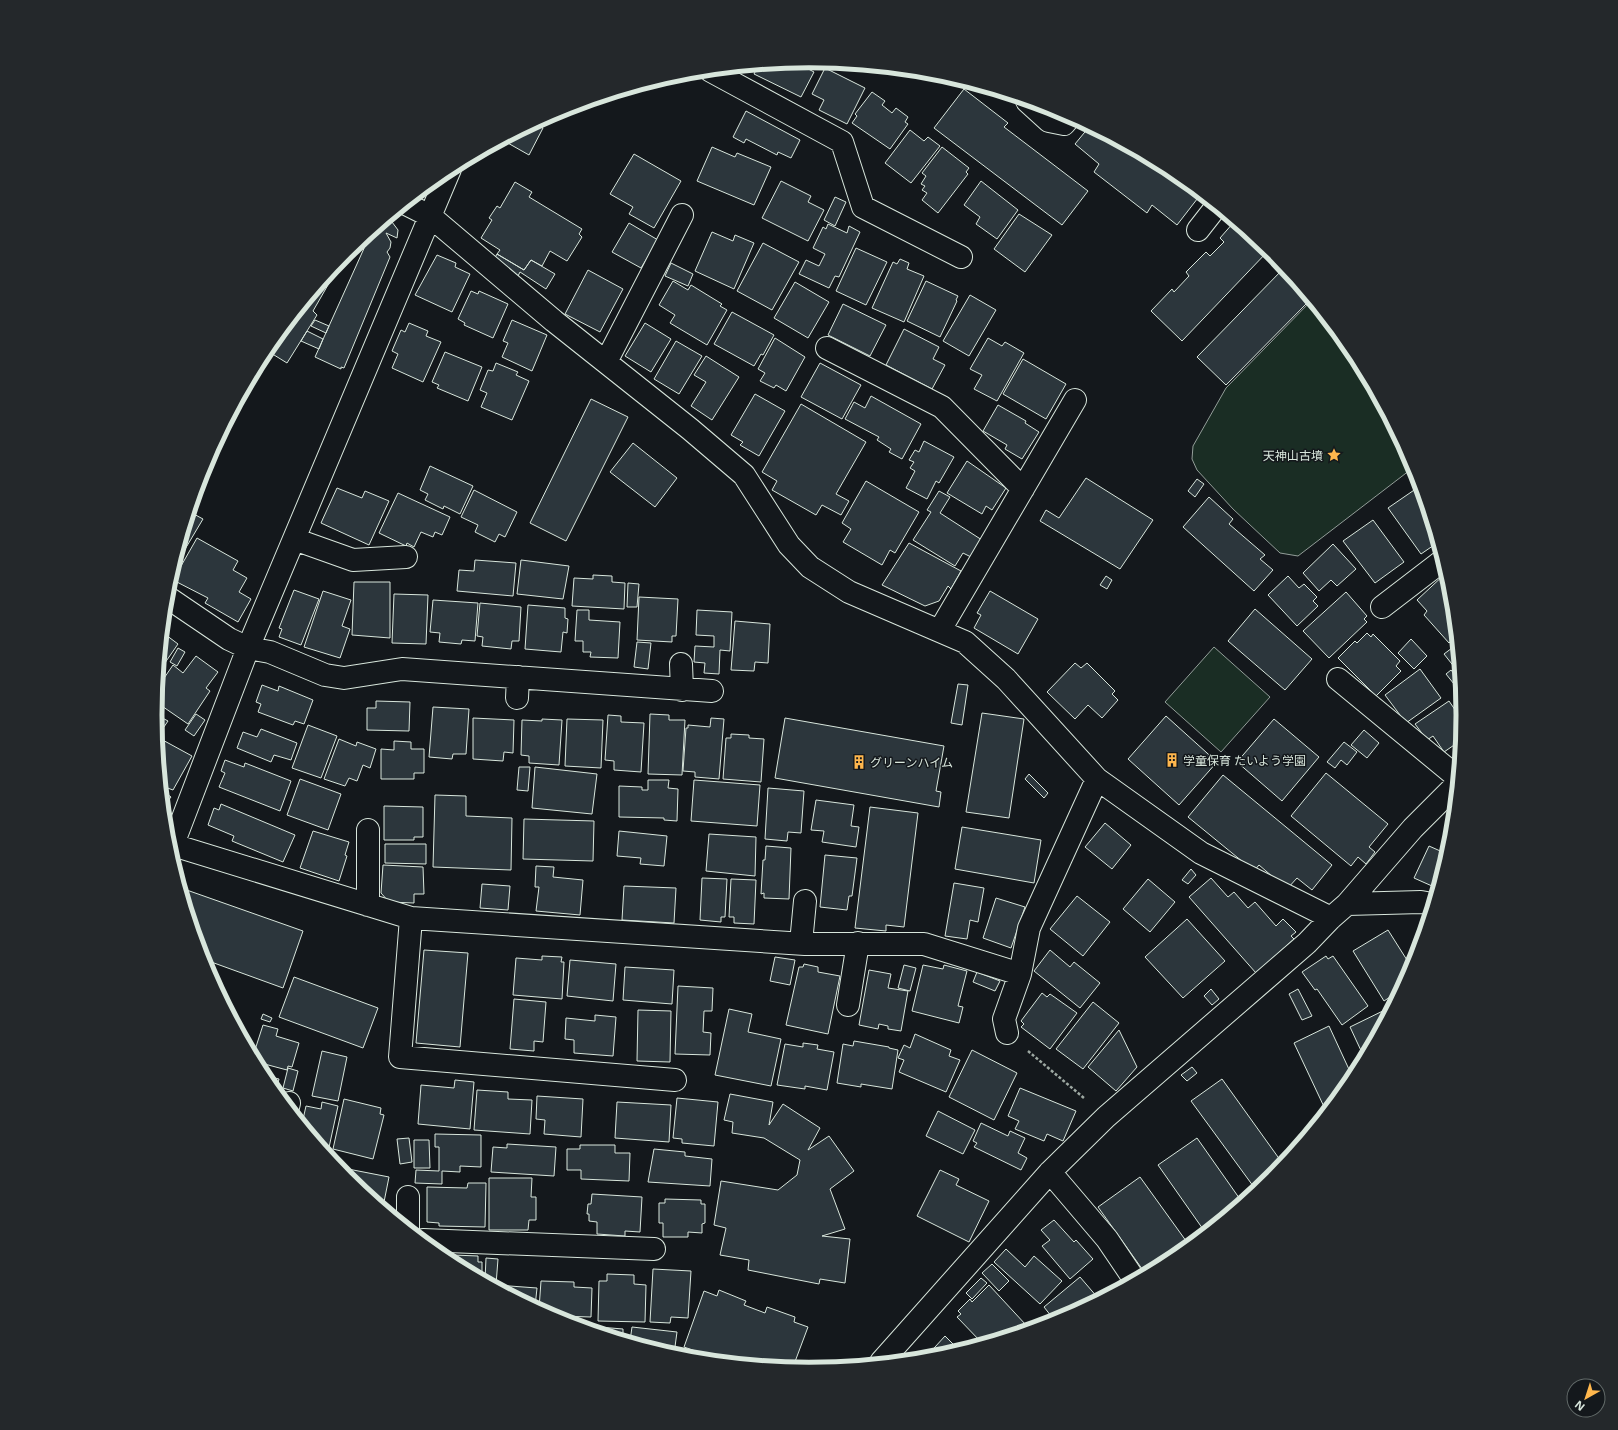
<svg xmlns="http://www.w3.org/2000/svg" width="1618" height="1430" viewBox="0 0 1618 1430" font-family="'Noto Sans','Noto Sans JP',sans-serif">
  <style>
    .green { fill: #1a2d24; stroke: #939e99 }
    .building { fill: #2c363c; stroke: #d8e6dc }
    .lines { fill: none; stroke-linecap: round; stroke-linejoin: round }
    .minor-casing { stroke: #d8e6dc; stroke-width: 24 }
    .path { stroke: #9da8a2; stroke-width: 2.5; stroke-dasharray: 3 2; stroke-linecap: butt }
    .minor { stroke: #14181c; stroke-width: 22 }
    .labels { text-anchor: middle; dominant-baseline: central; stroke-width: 3; stroke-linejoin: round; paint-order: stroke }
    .poi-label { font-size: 12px; fill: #d8e6dc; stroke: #14181c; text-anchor: start }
    .rim { fill: none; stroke: #d8e6dc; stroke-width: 5 }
  </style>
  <rect width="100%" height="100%" fill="#14181c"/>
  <path class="green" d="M1311,301l42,51 61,115 -116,89 -18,-3 -47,-44 -36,-39 -5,-11 1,-13 33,-58z
    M1214,647l56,50 -49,55 -56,-50z"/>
  <path class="building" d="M795,62l19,10 -13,25 -47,-23 4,-8z
    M825,68l40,20 -18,36 -28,-14 5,-10 -12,-6z
    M964,89l44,34 -4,4 84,64 -26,34 -128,-97z
    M872,92l13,9 -3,4 10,8 4,-5 12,9 -3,5 3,2 -18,25 -38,-26 5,-7 -2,-2z
    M746,111l54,29 -9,18 -13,-6 -1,3 -31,-16 -2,4 -11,-6z
    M535,124l8,4 -14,27 -23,-13 2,-4z
    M1089,127l84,44 28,23 -24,31 -25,-20 -5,8 -53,-41 5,-8 -24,-20z
    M910,130l14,11 4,-4 12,9 -29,37 -26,-20z
    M712,147l23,10 2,-4 34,14 -17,38 -57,-24z
    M942,147l27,21 -3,4 2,2 -30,39 -16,-13 5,-7 -5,-3 3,-4 -4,-2 5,-8 -4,-3z
    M634,154l47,27 -27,47 -25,-14 4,-7 -23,-13z
    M781,181l30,15 -3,6 16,8 -16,31 -46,-23z
    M981,181l37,29 -21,29 -21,-15 4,-7 -16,-12z
    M515,182l17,10 -3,5 53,32 -3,5 3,3 -15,24 -17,-10 -8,15 -11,-6 -7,10 -27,-16 3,-4 -19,-12 11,-18 -3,-2 8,-12 3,2z
    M835,197l11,5 -11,24 -11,-6z
    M1019,214l33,21 -27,37 -31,-23z
    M387,219l5,3 6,8 -1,8 -11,-5 5,9 -1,6 -3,4 3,5 -46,111 -3,-1v2l-26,-12 51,-113 -3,-5z
    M1234,222l35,28 -87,91 -31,-30 21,-22 2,3 15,-16 -3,-4 20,-20 4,4 14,-14 -4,-4z
    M629,223l29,17 -17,28 -29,-16z
    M828,224l19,9 2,-7 11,6 -21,45 -4,-1 -6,12 -30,-14 7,-14 13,6 6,-12 -12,-6 10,-21 3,2z
    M712,232l21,9 2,-6 19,8 -20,46 -39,-18z
    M763,243l36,19 -27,48 -35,-19z
    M856,248l31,14 -21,43 -30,-14z
    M497,254l27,16 7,-10 24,14 -9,15 -26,-17 -2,4 -25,-15z
    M437,255l19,8 -1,4 15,7 -18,38 -37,-17z
    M900,259l9,4 -2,6 17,7 -20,46 -32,-14 21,-46 4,2z
    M671,263l22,11 -5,12 -23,-10z
    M337,265l-1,6 -23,40 4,4 -30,48 -21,-13z
    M1284,268l26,32 -84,85 -29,-28z
    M588,270l35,19 -23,43 -35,-18z
    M673,281l15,9 3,-5 31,19 -2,2 7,4 -20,35 -37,-22 5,-8 -16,-10z
    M926,281l32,15 -2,4 1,1 -17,36 -33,-16z
    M795,282l34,20 -21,36 -34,-20z
    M471,291l7,3 1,-3 29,13 -15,34 -29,-13 1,-2 -7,-4z
    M970,295l26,15 -27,46 -26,-15z
    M843,304l43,21 -16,31 -42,-21z
    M732,312l42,23 -11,20 -2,-1 -7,12 -40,-22z
    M315,320l14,6 -3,7 -15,-7z
    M512,320l35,15 -15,36 -30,-14 6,-14 -5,-2z
    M409,323l19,8 -2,5 15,6 -18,40 -31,-14 6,-14 -6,-3 9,-21 4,2z
    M645,323l26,16 -20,33 -26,-16z
    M904,329l35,18 -6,12 12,6 -13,24 -46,-24z
    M307,331l16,8 -4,10 -18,-8z
    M775,338l30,19 -19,34 -10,-6 -2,3 -14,-7 5,-8 -7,-4z
    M988,338l14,8 3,-4 19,11 -27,48 -23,-12 8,-14 -12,-6z
    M676,341l26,15 -23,38 -25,-15z
    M445,352l37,15 -14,34 -31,-13 2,-3 -7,-3z
    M706,356l33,21 -27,43 -21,-14 15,-24 -12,-7z
    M1023,359l43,25 -20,35 -43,-25z
    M496,363l22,9 -2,3 13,6 -17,39 -31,-13 6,-14 -7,-3 8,-20 5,1z
    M820,363l41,22 -19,34 -41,-22z
    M755,394l30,17 -26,45 -19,-11 3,-3 -12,-7z
    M871,396l50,28 -19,35 -13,-7 2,-3 -14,-9 2,-3 -34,-18 9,-17 11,6z
    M591,399l37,18 -62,124 -36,-18z
    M801,404l65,38 -30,52 13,7 -8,14 -19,-10 -6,10 -44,-25 5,-9 -15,-9z
    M998,405l28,16 -1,2 14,9 -17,27 -17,-10 2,-4 -24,-14z
    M924,441l30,16 -15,26 -3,-2 -9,18 -21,-11 9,-17 -5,-3 4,-6 -5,-2 6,-10 4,2z
    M633,443l44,35 -22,29 -45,-35z
    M967,461l39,27 -14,22 -6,-4 -4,8 -35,-21z
    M430,466l43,20 -13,28 -16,-8 -1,3 -18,-9 3,-6 -8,-4z
    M1086,478l67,42 -33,49 -80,-48 6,-11 13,8z
    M1197,479l7,5 -9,13 -7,-6z
    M866,481l53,31 -24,41 -5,-3 -8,15 -39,-23 8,-13 -9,-6z
    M1420,486l17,57 -16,11 -33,-46z
    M337,488l25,10 3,-7 24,10 -20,44 -48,-22z
    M474,490l43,22 -12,25 -6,-3 -4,8 -20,-10 3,-7 -17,-8z
    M939,491l11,6 -10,16 42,27 -11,17 -8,-4 -8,13 -42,-26 18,-28 -4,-2z
    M398,493l52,24 -8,18 -7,-3 -2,5 -12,-5 -7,15 -7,-4 -1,3 -27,-13z
    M1209,497l24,22 -4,5 36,31 -5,4 13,11 -19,21 -71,-64z
    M190,512l13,7 -25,42 -2,-1z
    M1373,520l31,42 -29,21 -32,-42z
    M197,538l41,23 -5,9 14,8 -8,14 12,7 -13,23 -33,-19 3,-5 -35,-18z
    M909,543l52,28 -10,18 -3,-3 -9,15 -14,5 -43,-21z
    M1333,544l23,25 -19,17 -6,-6 -12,11 -16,-18z
    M475,560l41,3 -3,33 -56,-5 2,-21 15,1z
    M521,560l48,6 -6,33 -46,-5z
    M1446,573l4,15 5,49 -6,6 -25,-28 3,-4 -10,-11z
    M593,575l19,1v6l13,1 -1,26 -52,-3 2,-28 19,1z
    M1106,576l6,4 -5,9 -7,-4z
    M1288,576l11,12 5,-4 13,13 -4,4 5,5 -21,20 -29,-31z
    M354,582h36v56l-38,-3z
    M628,583l11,1 -2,23h-10z
    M294,590l25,9 -18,46 -22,-8 3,-8 -3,-1z
    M323,591l28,9 -9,26 8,3 -10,29 -36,-11z
    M990,591l48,28 -20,35 -44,-26 7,-13 -4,-2z
    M1346,592l21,24 -3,3 3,3 -38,36 -26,-27z
    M394,594l34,1 -2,49 -34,-1z
    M639,597l39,2 -2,37h-4v6l-35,-2z
    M433,600l45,3 -3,38 -13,-1 -1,4 -22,-2 1,-9 -10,-1z
    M480,603l41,4 -2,34h-7l-1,8 -29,-3 1,-9 -6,-1z
    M528,605l37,3v10l3,1 -1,14 -4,-1 -2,20 -36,-3z
    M1255,609l57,50 -27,31 -57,-49z
    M577,610h12v10l31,2 -2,36 -28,-1 1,-5h-8v-11h-8z
    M697,610l35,2 -2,39 -10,-1 -1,24 -15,-1 1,-10 -11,-1 1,-16 19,1v-11l-18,-1z
    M735,621l35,3 -2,39 -13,-1 -1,9 -23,-1z
    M163,629l5,3 -2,3 12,9 -18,26z
    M1367,633l4,4 2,-3 27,27 -4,5 5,5 -25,25 -38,-38 17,-17 2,2z
    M1411,639l16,17 -13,13 -16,-16z
    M637,642l14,1 -3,26 -14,-2z
    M1456,645l3,28 -15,-19z
    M178,648l7,4 -8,14 -7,-4z
    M196,656l22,16 -12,16 4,3 -22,33 -32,-22 2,-15 15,-22 10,8z
    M1075,663l6,5 6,-5 28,28 -3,3 6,6 -16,18 -14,-13 -13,14 -28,-27z
    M1420,669l21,29 -35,25 -21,-28z
    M1451,670l8,10 -5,4 -8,-10z
    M958,684l10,1 -6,40 -11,-2z
    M262,685l16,6 1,-5 34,14 -9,24 -9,-3 -2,4 -35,-13 3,-8 -5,-2z
    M376,701l34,1 -1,29 -42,-1v-22h9z
    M1449,701l13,19 -2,21 -16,11 -11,-16 -6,4 -12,-16z
    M433,707l36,2 -3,45h-13l-1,5 -23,-2z
    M982,713l42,6 -15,99 -43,-6z
    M155,714l13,7 -11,16 -2,-22z
    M196,714l9,6 -11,16 -9,-6z
    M650,714l19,1v5h16l-3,55 -34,-1z
    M608,715l13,1v6l23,1 -3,49 -27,-2v-9l-9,-1z
    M1166,716l51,46 -38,43 -51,-46z
    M473,718l41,2 -1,33 -9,-1 -1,9 -30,-2z
    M711,718l13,1 -5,60 -24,-2v-5l-12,-1 3,-43h2v-3l22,2z
    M785,718l159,28 -8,45 5,1 -2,15 -164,-29z
    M542,719l20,1 -3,45 -30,-2v-7l-8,-1 1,-35 20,1z
    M567,719l36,1 -2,48 -36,-2z
    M1274,719l45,38 -37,44 -45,-39z
    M308,725l29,11 -16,42 -29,-10z
    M261,729l36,14 -6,17 -17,-5 -3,7 -34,-14 6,-16 14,5z
    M1364,730l15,13 -12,15 -16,-13z
    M731,734l18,1v3l15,1 -3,43 -38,-3 3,-41h5z
    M159,738l33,18 -19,34 -11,-4 -4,-46z
    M339,739l17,7 1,-4 19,7 -6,19 -7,-3 -6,16 -8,-3 -4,8 -21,-7z
    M394,741l17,1v7h13v24h-10v6h-33v-30l13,1z
    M1344,742l13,10 -10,13 -6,-5 -6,8 -8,-6z
    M225,760l19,7 1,-4 46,18 -11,30 -61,-24 6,-14 -4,-2z
    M519,767h11l-2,24 -11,-1z
    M535,767l62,7 -5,40 -60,-6z
    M1326,773l62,51 -19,23 6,5 -9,12 -8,-7 -7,9 -60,-50z
    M1029,774l19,19 -4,5 -19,-19z
    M1223,775l109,90 -20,25 -15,-12 -10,11 -28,-24 -5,6 -66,-54z
    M300,779l41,15 -13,36 -41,-15z
    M648,780h21l-1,8 10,1 -1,32 -13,-1v-2l-45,-1v-31l23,1v3h6z
    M694,780l66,5 -3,41 -66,-5z
    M768,788l36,3 -3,42 -13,-1 -1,9 -22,-2z
    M163,791l8,6 -7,9z
    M435,795l31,1v20l46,2 -1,52 -78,-3z
    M816,800l38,5 -3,21 8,1 -3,20 -34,-5 2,-11 -13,-1z
    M221,804l74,31 -12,27 -51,-21 2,-5 -26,-11 6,-17 5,2z
    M384,806l39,1v30h-9v3h-30z
    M870,807l48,6 -14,114 -18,-2v6l-31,-3z
    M524,819l70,2 -1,40 -70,-2z
    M1105,823l26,22 -19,24 -27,-22z
    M962,827l79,13 -7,43 -79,-14z
    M313,831l36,11 -4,13 2,1 -8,25 -39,-13z
    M619,831l48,5 -3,30 -24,-2 1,-6 -24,-2z
    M709,834l47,3 -1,39 -49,-5z
    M385,844h41v20l-41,-1z
    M766,846l25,2 -2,51 -25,-1v-5l-3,1 2,-34h2z
    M1429,846l18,8 -12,39 -5,-2 2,-5 -18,-8z
    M825,855l32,3 -5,38h-3l-2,14 -27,-3z
    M383,865l40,2 1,27h-10v9l-25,-1 -8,-9z
    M536,866l18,1 -1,10 30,3 -3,35 -44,-4 3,-24h-4z
    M1191,869l5,6 -8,9 -6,-4z
    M702,878l25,1 -2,38h-4v5l-21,-2z
    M1211,878l17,19 6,-5 14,16 7,-6 21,24 7,-7 13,13 -5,4 3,3 -38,34 -67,-76z
    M731,879l25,1 -2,44 -20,-1v-6h-5z
    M1148,879l27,23 -25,30 -27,-23z
    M954,883l30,5 -6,34 -8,-2 -3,19 -22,-3z
    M482,884l28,2 -2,24 -28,-2z
    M624,886l52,2 -2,35 -52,-3z
    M181,888l122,43 -20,57 -80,-29z
    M1077,896l33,26 -27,34 -33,-27z
    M996,898l29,9 -14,41 -28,-10z
    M1187,919l38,42 -42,37 -38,-41z
    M1388,930l24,38 -13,23 -15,10 -31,-50z
    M424,950l44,3 -8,94 -44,-4z
    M1050,950l20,17 4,-5 26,21 -20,25 -46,-37z
    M542,956l20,1 -1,5h3l-2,37 -49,-4 3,-37 26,2z
    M1326,956l2,3 5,-3 35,50 -26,19 -25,-36 -2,1 -13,-18z
    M775,957l20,3 -5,25 -20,-4z
    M570,960l46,4 -3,37 -46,-5z
    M804,964l14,3v5l22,4 -12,58 -42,-9 13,-58h4z
    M904,965l12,3 -6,23 -12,-3z
    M923,965l20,4 1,-4 23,6 -9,35 5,1 -4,16 -47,-12z
    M625,967l49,3 -2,34 -49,-4z
    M869,970l22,4 -3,14 20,3 -7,40 -13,-2v-3l-9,-2 -1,5 -19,-4z
    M977,972l23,9 -5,10 -22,-9z
    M294,977l84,31 -15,40 -84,-31z
    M678,986l35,2 -1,23h-8l-1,21 8,1 -1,22 -35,-1z
    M1211,989l8,10 -7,6 -8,-9z
    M1298,989l14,27 -10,4 -13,-26z
    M1042,993l5,4 3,-3 27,19 -27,36 -29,-22 3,-3 -3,-3z
    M514,999l32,3 -3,40 -9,-1v10l-24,-2z
    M1093,1002l26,21 -36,46 -27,-20z
    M1391,1007l-27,50 -14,-30z
    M729,1009l23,5 -4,18 33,7 -10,47 -56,-11z
    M638,1010l33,1 -1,51 -33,-1z
    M263,1014l9,4 -2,4 -9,-3z
    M595,1015l21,2 -3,39 -39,-3v-13l-9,-1 1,-21 29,3z
    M263,1025l15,4 -2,7 23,7 -7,24 -4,-1 -1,4 -30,-8 -4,-6z
    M1329,1026l24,52 -27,33 -32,-68z
    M1119,1030l18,37 -21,24 -28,-24z
    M915,1034l36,16 -2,6 11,4 -14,32 -47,-20 5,-12 -6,-2 6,-13 6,3z
    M854,1041l35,6v1l9,2 -6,39 -31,-5v3l-24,-4 6,-39 10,2z
    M803,1043l15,2 -1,4 17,3 -7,38 -22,-4v3l-28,-4 8,-41 18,3z
    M972,1050l45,23 -23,47 -45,-23z
    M322,1051l25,6 -9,44 -26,-5z
    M1192,1067l5,6 -10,8 -6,-6z
    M288,1068l10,3 -5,20 -10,-3z
    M263,1075l16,4 -3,12 -11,-13z
    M1222,1079l61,85 -12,14 -15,12 -65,-89z
    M455,1080l19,2 -4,47 -52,-5 3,-39 33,3z
    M1020,1088l56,23 -13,30 -16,-7 -3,7 -29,-12 4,-8 -11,-5z
    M477,1090l31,2v7l24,1 -2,34 -56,-4z
    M730,1094l43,8 -4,23 14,-21 37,24 -12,22 21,-14 25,35 -24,18 15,40 -23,7 28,3 -5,44 -25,-4 -1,5 -71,-14 1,-10 -29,-5 6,-27 -12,-3 7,-44 57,9 19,-15 3,-15 -36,-22 -32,-5 1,-11 -9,-2z
    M537,1096l46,3 -2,38 -37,-3 1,-14 -9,-1z
    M677,1098l41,4 -4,44 -32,-3v-4l-9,-1z
    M344,1099l37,9 -1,6 4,1 -11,44 -40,-10z
    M322,1102l16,4 -10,46 -3,-1 -23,-27 4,-18 15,3z
    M617,1102l54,3 -2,37 -54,-4z
    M938,1111l37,19 -12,24 -37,-18z
    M981,1123l27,13 2,-5 15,7 -7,15 9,5 -6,12 -47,-23 3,-4 -4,-2z
    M435,1134l46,1v32l-21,-1v6l-18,-1v13l-27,-1 1,-13 23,1v-24h-4z
    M409,1138l3,24 -12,2 -3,-25z
    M1197,1138l45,64 -37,30 -47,-67z
    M414,1140h15l1,28h-16z
    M507,1144l49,3 -2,29 -63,-4 2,-25 14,1z
    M580,1145h35v8h15l-1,28 -48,-2v-9h-14v-21h13z
    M654,1149l31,3v4l27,3 -2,27 -62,-4z
    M338,1167l51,10 -6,30 -37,-30z
    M940,1170l19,9 -3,6 33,16 -20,41 -52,-26z
    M1140,1177l49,68 -17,14 -27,14 -47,-66z
    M489,1178h43l-1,19h5v23h-7l-1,10h-39z
    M468,1183h18l-1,44 -46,-1v-3l-12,-1v-35l40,1z
    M592,1194l50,3 -2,35 -15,-1v5l-28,-2v-12l-8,-1v-7h-2l1,-10h3z
    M665,1199l36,1v4h4v19l-3,1v9l-14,-1v5h-25v-14h-4v-20h6z
    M1054,1220l20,22 2,-2 17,19 -23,20 -28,-33 8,-6 -9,-10z
    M1006,1249l19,18 9,-11 28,25 -22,23 -46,-42z
    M453,1255l25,1v6h4v16l-34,-18h5z
    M486,1258l12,1 -2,26 41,3 -2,19 -50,-27z
    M992,1264l17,17 -10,10 -17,-18z
    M653,1269l38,2 -3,47 -17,-1 -1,6 -20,-1z
    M607,1274l27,1v9l12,1 -1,37 -47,-1 1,-40h8z
    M1080,1277l18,21 -43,23 -11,-14z
    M981,1278l6,5 -15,16 -6,-6z
    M541,1281l33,1v5l18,1 -1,29 -33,-1 -2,2 -17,-9z
    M989,1285l37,40 -7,6 -37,12 -25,-26 4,-3 -3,-3 12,-12 2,3z
    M719,1290l27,11 -2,4 21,8 2,-6 28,10 -1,5 14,5 -15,40 -72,-7 -37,-13 20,-56 13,5z
    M599,1327l24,2v10l-24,-8z
    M632,1327l45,5 -3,22 -44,-13z
    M945,1336l14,14 -23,6 -11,2z"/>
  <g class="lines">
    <defs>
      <path id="minor" d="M711,71l131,71 21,65 98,50
        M1027,101l22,20 15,3 6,-7
        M406,204l24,12 124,105 136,108 54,46 45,70 21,22 39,25 116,50 41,37 91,100 104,74 130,65
        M1198,230l18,-23
        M827,348l115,59 81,82
        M606,362l76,-147
        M294,539l59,21 53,-3
        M167,597l62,42 19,9 22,4 55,23 19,3 58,-9 310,22
        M1382,607l60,-46
        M940,630l135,-230
        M681,664l1,26
        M1338,679l119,98
        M517,698l1,-21
        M368,830v75
        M167,841l6,4 238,73 394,26h119l96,30 9,-46 68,-149
        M170,852l78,-204 202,-479
        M1347,904l74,-2 11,2
        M411,918l-11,139 275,23
        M801,943l4,-42
        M848,1005l10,-62
        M1007,1033l-3,-14 16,-45
        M288,1107l1,-4
        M1050,1172l57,67 27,40
        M408,1197v31
        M423,1240l231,9
        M881,1362l169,-190 56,-55 201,-174 24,-25 16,-14 66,-76 43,-43"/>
    </defs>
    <use href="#minor" class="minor-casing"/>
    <path class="path" d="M1028,1051l56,47"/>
    <use href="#minor" class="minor"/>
  </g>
  <defs>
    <symbol id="sight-bare" viewBox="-9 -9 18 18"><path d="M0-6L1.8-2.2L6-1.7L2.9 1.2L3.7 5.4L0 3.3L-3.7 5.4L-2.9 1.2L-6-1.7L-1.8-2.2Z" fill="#ffb74d" stroke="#14181c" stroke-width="2.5" paint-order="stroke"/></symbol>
    <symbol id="building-bare" viewBox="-9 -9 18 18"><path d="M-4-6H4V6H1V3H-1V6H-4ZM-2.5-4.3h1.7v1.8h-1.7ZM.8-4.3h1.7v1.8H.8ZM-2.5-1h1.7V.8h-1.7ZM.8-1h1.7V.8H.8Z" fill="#ffb74d" stroke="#14181c" stroke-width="2.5" paint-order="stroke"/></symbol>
  </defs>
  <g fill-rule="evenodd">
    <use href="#sight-bare" x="1324" y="445" width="20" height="20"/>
    <use href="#building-bare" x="1162" y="750" width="20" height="20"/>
    <use href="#building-bare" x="849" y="752" width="20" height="20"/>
  </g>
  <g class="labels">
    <g class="poi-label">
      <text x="1323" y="455" text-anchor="end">天神山古墳</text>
      <text x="1183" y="760">学童保育 たいよう学園</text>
      <text x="870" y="762">グリーンハイム</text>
    </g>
  </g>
  <path d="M0 0H1618V1430H0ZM162 715a647 647 0 1 1 1294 0a647 647 0 1 1-1294 0Z" fill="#24282b" fill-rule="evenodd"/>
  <path class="rim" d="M162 715a647 647 0 1 1 1294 0a647 647 0 1 1-1294 0Z"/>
  <g transform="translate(1586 1398) rotate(219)"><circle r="19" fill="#14181c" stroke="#626a69"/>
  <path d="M0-3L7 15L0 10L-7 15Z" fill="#ffb74d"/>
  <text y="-6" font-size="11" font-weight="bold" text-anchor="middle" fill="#d8e6dc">N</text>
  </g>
</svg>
